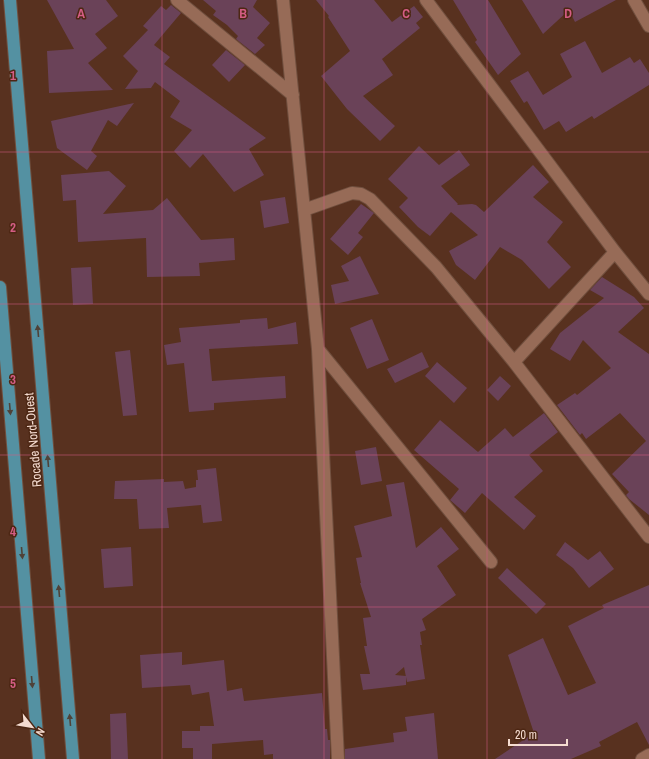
<svg xmlns="http://www.w3.org/2000/svg" width="649" height="759" viewBox="0 0 649 759" font-family="'Archivo Narrow',sans-serif">
  <style>
    .building { fill: #6a4258 }
    .lines { fill: none; stroke-linecap: round; stroke-linejoin: round }
    .minor-casing { stroke: #704f3e; stroke-width: 14 }
    .major-casing { stroke: #704f3e; stroke-width: 14 }
    .minor { stroke: #976b57; stroke-width: 12 }
    .major { stroke: #5491a2; stroke-width: 12 }
    .oneway { fill: #4f4238 }
    .grid { fill: none; stroke: #d45d84; stroke-width: 1; stroke-opacity: 0.55 }
    .labels { text-anchor: middle; dominant-baseline: central; stroke-width: 3; stroke-linejoin: round; paint-order: stroke }
    .street-label { font-size: 13px; fill: #f5dcd1; stroke: #4d2714 }
    .grid-label { font-size: 13px; text-anchor: middle; font-weight: bold; fill: #d45d84; stroke: #4d2714; stroke-width: 3; stroke-linejoin: round; paint-order: stroke }
  </style>
  <rect width="100%" height="100%" fill="#58311f"/>
  <path class="building" d="M47,0h59l12,16 -23,18 12,14 -19,15 25,27 -64,3 -2,-42 27,-2z
    M203,0h54l-4,7 17,16 -13,15 8,7 -10,9 -19,-15 2,-3 -11,-11 -14,-10 3,-4z
    M316,0h58l18,22 22,-16 9,11 -7,6 4,5 -38,31 11,16 -30,21 32,30 -15,15 -33,-32 -26,-33 29,-25 -22,-34 1,-1z
    M453,0h35l33,54 -23,21 -23,-33 2,-2z
    M522,0h94l-41,22 -6,-12 -26,24z
    M171,5l10,8 -27,32 16,12 -6,7 102,74 -17,11 15,26 -30,17 -31,-38 -13,14 -16,-17 18,-21 -22,-13 10,-16 -25,-19 -4,6 -26,1 13,-18 -15,-15 25,-26 -5,-4 18,-20 5,4z
    M585,41l17,32 28,-16 4,6 6,-4 9,14v12l-55,34 -2,-3 -26,16 -7,-11 -15,9 -17,-29 -3,2 -14,-22 18,-10 15,24 29,-18 -12,-23z
    M226,50l19,15 -16,17 -17,-17z
    M134,103l-17,23 -9,-6 -17,31 6,5 -10,14 -30,-22 -6,-27z
    M419,146l20,19 20,-15 11,15 -29,21 17,18 -1,1 15,-1 4,1 8,7 49,-47 16,17 -16,15 30,25 -16,20 24,25 -22,22 -27,-29 -22,-13 -25,33 -19,-15 -7,-14 29,-16 -27,-23 -21,24 -12,-9 -19,-20 9,-9 -20,-19z
    M109,171l17,15 -23,28 50,-4 14,-12 34,42 33,-2 1,22 -36,3 1,13 -53,1 -1,-39 -68,4 -2,-42 -13,1 -2,-26z
    M285,197l4,26 -25,5 -4,-27z
    M361,204l13,9 -16,20 5,4 -15,18 -18,-16z
    M360,256l19,38 -44,10 -4,-19 18,-4 -8,-15z
    M91,267l2,37 -20,1 -2,-37z
    M602,277l32,20 10,11 -26,24 31,22v161l-20,-16 -3,-4 3,-3 -17,-18 34,-33 -26,-28 -34,26 -4,-6 -2,2 -23,-30 18,-12 2,2 34,-27 -28,-28 -13,21 -20,-12 10,-16 44,-35 -14,-8z
    M267,318l1,11 28,-7 2,22 -89,5 3,32 73,-5 1,22 -72,5v7l-25,2 -5,-49 -17,2 -3,-20 17,-3 -2,-14 61,-5v-3z
    M372,319l17,41 -22,9 -17,-41z
    M130,350l7,65 -14,1 -8,-64z
    M422,352l7,15 -34,16 -8,-14z
    M437,362l30,26 -13,15 -29,-27z
    M500,376l11,10 -13,15 -11,-11z
    M544,413l14,19 -29,23 14,16 -29,26 22,19 -12,14 -42,-37 -17,20 -15,-13 9,-11 -45,-39 26,-30 38,32 27,-24 8,9z
    M376,447l6,34 -21,4 -6,-34z
    M216,468l6,53 -19,2 -2,-18 -34,3 2,20 -30,1 -2,-30h-23l1,-18 49,-2v3l19,-1 2,8 11,-2v-7h2l-1,-10z
    M404,482l12,66 25,-21 18,22 -22,17 19,29 -34,24 4,11 -6,2 2,13h-2l5,34 -18,3 -3,-15 -9,8 11,1v9l-43,5 -3,-16h10l-6,-28h3l-4,-28 8,-1 -11,-34h1l-5,-25 6,-1 -8,-31 38,-10 -6,-31z
    M565,542l23,18 12,-9 14,18 -25,19 -16,-20 -17,-13z
    M131,547l2,39 -29,2 -3,-39z
    M507,568l39,36 -10,10 -38,-36z
    M649,585v160l-12,-23 -38,20 2,4 -30,13h-76l39,-26 -26,-78 35,-17 25,57 28,-12 -28,-57 36,-18 -2,-3z
    M182,652v13l42,-5 3,31 15,-3 2,13 78,-8 3,36h2l1,11h2v19h-57v-5l-9,1 -1,-15 -51,4v15h-19v-11h-11v-17h18v-5h14l-5,-34 -17,3 -2,-10 -48,3 -2,-33z
    M126,713l2,46h-17l-1,-45z
    M434,713l4,46h-93v-10l49,-7 -1,-9 14,-2 -2,-14z"/>
  <g class="lines">
    <defs>
      <path id="minor" d="M177,0l116,95
        M283,0l35,349 20,410
        M426,0l189,252 34,42
        M634,0l15,26
        M304,210l48,-17 9,1 9,5 66,68 78,95 135,175
        M318,349l173,213
        M514,362l101,-110
        M642,759l7,-4"/>
      <path id="major" d="M10,0l63,759
        M0,287l39,472"/>
    </defs>
    <use href="#minor" class="minor-casing"/>
    <use href="#major" class="major-casing"/>
    <use href="#minor" class="minor"/>
    <use href="#major" class="major"/>
  </g>
  <defs><path id="oneway-solid" d="M-6-.8H1V-3.2L6.5 0L1 3.2V.8H-6Z"/></defs>
  <g class="oneway">
    <use href="#oneway-solid" transform="translate(38 331) rotate(-95)"/>
    <use href="#oneway-solid" transform="translate(10 409) rotate(85)"/>
    <use href="#oneway-solid" transform="translate(48 461) rotate(-95)"/>
    <use href="#oneway-solid" transform="translate(22 553) rotate(85)"/>
    <use href="#oneway-solid" transform="translate(59 591) rotate(-95)"/>
    <use href="#oneway-solid" transform="translate(32 682) rotate(85)"/>
    <use href="#oneway-solid" transform="translate(70 720) rotate(-95)"/>
  </g>
  <path class="grid" d="M162,0v759M324,0v759M487,0v759M0,152h649M0,304h649M0,455h649M0,607h649"/>
  <g class="labels">
    <g class="street-label">
      <text transform="translate(33 440) rotate(-95)">Rocade Nord-Ouest</text>
    </g>
  </g>
  <g class="grid-label">
    <text x="81" y="18">A</text>
    <text x="243" y="18">B</text>
    <text x="406" y="18">C</text>
    <text x="568" y="18">D</text>
    <text x="13" y="80">1</text>
    <text x="13" y="232">2</text>
    <text x="13" y="384">3</text>
    <text x="13" y="536">4</text>
    <text x="13" y="688">5</text>
  </g>
  <g transform="translate(32 727) rotate(121)" stroke="#4d2714" stroke-width="3" paint-order="stroke">
  <path d="M0-3L7 15L0 10L-7 15Z" fill="#f5dcd1"/>
  <text y="-6" font-size="11" font-weight="bold" text-anchor="middle" fill="#f5dcd1">N</text>
  </g>
  <path d="M509 739v6h58v-6" fill="none" stroke="#f5dcd1" stroke-width="2"/>
  <text x="515" y="739" font-size="12" fill="#f5dcd1" stroke="#4d2714" stroke-width="3" paint-order="stroke">20 m</text>
</svg>
